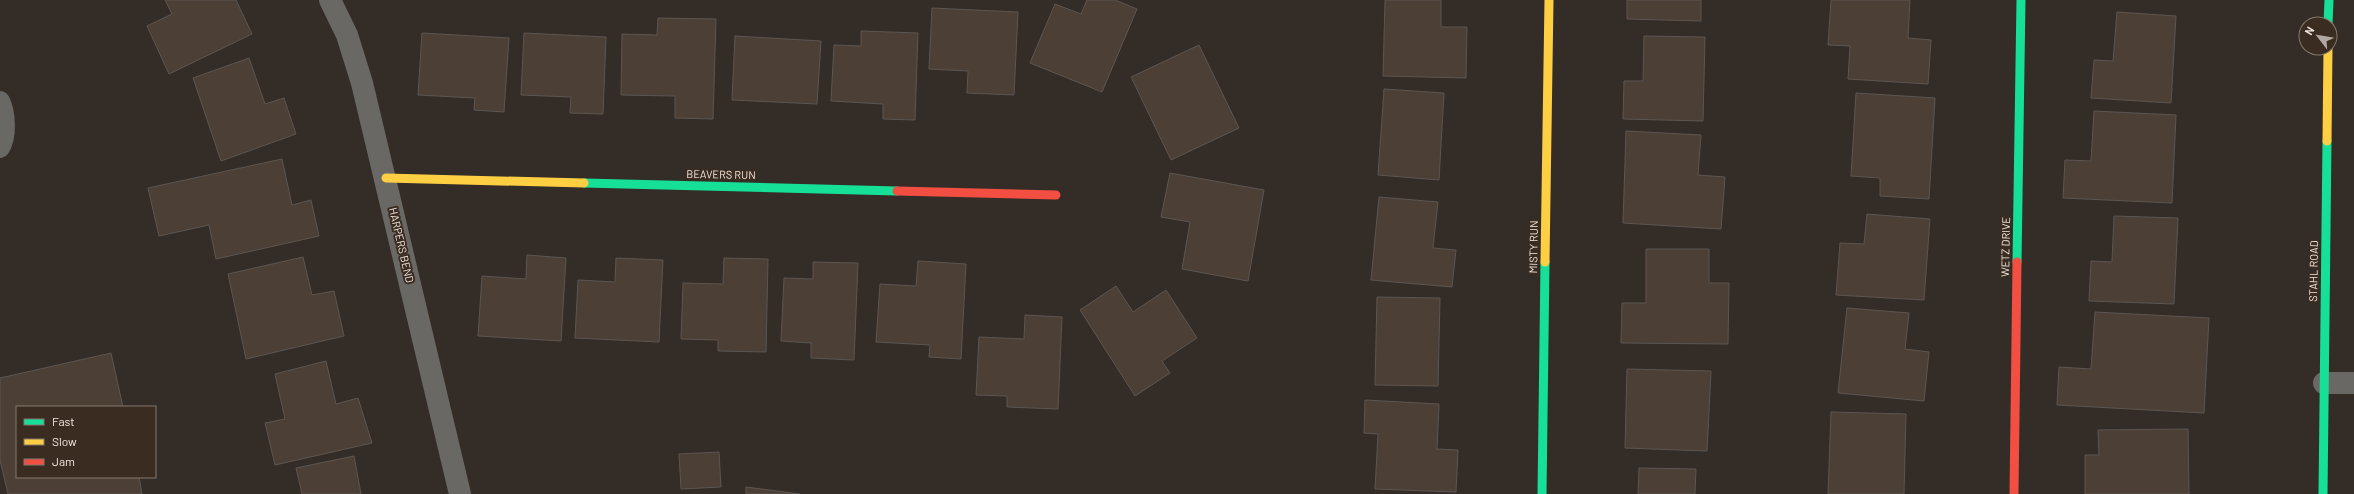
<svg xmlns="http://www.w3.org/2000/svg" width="2354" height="494" viewBox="0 0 2354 494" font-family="Barlow,sans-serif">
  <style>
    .building { fill: #4c4036; stroke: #5c5551 }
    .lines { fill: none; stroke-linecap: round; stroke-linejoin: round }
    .lane { stroke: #6a6864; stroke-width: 20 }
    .street { stroke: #6a6864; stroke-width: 22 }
    .fast { stroke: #16e098; stroke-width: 9 }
    .slow { stroke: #ffcf43; stroke-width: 9 }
    .jam { stroke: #f24e42; stroke-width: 9 }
    .labels { text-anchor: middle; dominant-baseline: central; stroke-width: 4; stroke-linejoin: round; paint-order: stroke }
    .street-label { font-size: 11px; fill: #f2e9e2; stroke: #3a2c21 }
  </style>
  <rect width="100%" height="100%" fill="#342d27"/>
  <path class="building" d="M165,0h71l16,34 -83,40 -22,-48 25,-12z
    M1087,0h28l22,9 -35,83 -72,-29 25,-59 26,10z
    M1385,0h56v27h26l-1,51 -83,-2z
    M1627,0h74v21l-74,-2z
    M1831,0h79l-2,38 23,2 -3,44 -80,-5 2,-33 -22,-1z
    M932,8l86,4 -4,83 -47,-2 1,-22 -39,-2z
    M2117,12l59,4 -5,87 -80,-5 3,-38 19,1z
    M658,18l58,1 -3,100 -38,-1v-22l-54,-1 1,-61 35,1z
    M861,31l57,2 -3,87 -32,-1v-15l-52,-3 3,-56 27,1z
    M422,33l87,5 -5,74 -30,-2 1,-12 -57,-3z
    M524,33l82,4 -3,77 -33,-1 1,-16 -50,-2z
    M735,36l86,5 -4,63 -85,-4z
    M1644,36l61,1 -2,84 -80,-2 1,-38h19z
    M1199,45l40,83 -68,32 -40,-83z
    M249,58l16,46 19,-6 12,36 -75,27 -28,-83z
    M1384,89l60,4 -5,87 -61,-5z
    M1856,93l79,5 -6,101 -49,-3v-18l-29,-2z
    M2094,111l82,4 -4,88 -109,-5 2,-38 26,1z
    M1626,131l75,4 -3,40 27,2 -4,52 -98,-6z
    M282,159l10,46 19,-5 8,36 -103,23 -7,-34 -50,11 -11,-48z
    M1170,173l94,17 -16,91 -66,-12 8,-47 -29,-5z
    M1379,197l59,5 -5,46 23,2 -4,37 -81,-7z
    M1867,214l63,5 -6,81 -88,-5 4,-52 24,1z
    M2114,216l64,2 -4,86 -85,-3 2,-40 21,1z
    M1646,249h63v34h20l-1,61 -107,-1 1,-40h24z
    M527,255l39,3 -5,83 -83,-5 4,-60 44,3z
    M303,257l9,38 22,-4 10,45 -98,23 -18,-85z
    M616,258l47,2 -4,82 -84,-4 3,-58 37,2z
    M724,258l44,1 -2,93 -48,-1v-11l-37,-1 2,-56 40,1z
    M918,261l48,3 -5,95 -32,-2 1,-12 -54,-3 4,-58 36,2z
    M813,262l45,1 -4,97 -43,-2v-15l-30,-2 3,-63 29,1z
    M1116,286l17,26 33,-22 31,48 -35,23 8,12 -35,23 -55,-86z
    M1377,297l63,1 -2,88 -63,-1z
    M1847,308l62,5 -4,36 24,3 -5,49 -86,-8z
    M2095,312l114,6 -5,95 -147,-8 2,-38 32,2z
    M1025,315l37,2 -4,92 -51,-2v-11l-31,-1 3,-58 45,2z
    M111,353l12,54h-106v70h122l3,17h-134l-8,-34v-82z
    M326,361l10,43 22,-6 14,45 -97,22 -10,-42 20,-4 -10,-45z
    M1627,369l84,2 -4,80 -82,-3z
    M1365,400l74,4 -2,45 21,1 -2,42 -81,-3 3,-55 -14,-1z
    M1831,412l75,2 -2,80h-76z
    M2188,429l1,65h-104v-39h14l-1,-25z
    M719,452l2,35 -40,2 -2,-35z
    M354,456l7,38h-59l-6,-26z
    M1639,468l57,1 -1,25h-57z
    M746,487l54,7h-54z"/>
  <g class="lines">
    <path class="lane" d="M0,101c6,12 7,36 0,47"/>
    <path class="street" d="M330,0l17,35 15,48 98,411
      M2324,383h30"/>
    <path class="fast" d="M2328,24l1,-24
      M584,183l313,8
      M2017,262l4,-262
      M1542,494l3,-232
      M2323,494l4,-353"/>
    <path class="slow" d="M2327,141l1,-93
      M386,178l198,5
      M1545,262l4,-262"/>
    <path class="jam" d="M897,191l159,4
      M2014,494l3,-232"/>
  </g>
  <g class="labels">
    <g class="street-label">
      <text transform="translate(721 174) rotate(1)">BEAVERS RUN</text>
      <text transform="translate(402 245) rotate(77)">HARPERS BEND</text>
      <text transform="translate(1533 247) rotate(-89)">MISTY RUN</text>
      <text transform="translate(2005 247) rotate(-89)">WETZ DRIVE</text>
      <text transform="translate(2313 271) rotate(-89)">STAHL ROAD</text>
    </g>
  </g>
  <rect x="16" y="406" width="140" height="72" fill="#3a2c21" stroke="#84786e"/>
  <rect x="24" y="419" width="20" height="6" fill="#16e098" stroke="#84786e"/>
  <text x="52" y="426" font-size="12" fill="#f2e9e2">Fast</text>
  <rect x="24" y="439" width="20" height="6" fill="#ffcf43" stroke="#84786e"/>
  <text x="52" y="446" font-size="12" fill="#f2e9e2">Slow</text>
  <rect x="24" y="459" width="20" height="6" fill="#f24e42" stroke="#84786e"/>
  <text x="52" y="466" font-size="12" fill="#f2e9e2">Jam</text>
  <g transform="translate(2318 36) rotate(301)"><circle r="19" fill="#3a2c21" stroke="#84786e"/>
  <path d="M0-3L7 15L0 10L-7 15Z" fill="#b0a7a1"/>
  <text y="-6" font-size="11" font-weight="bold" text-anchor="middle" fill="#f2e9e2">N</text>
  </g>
</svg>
